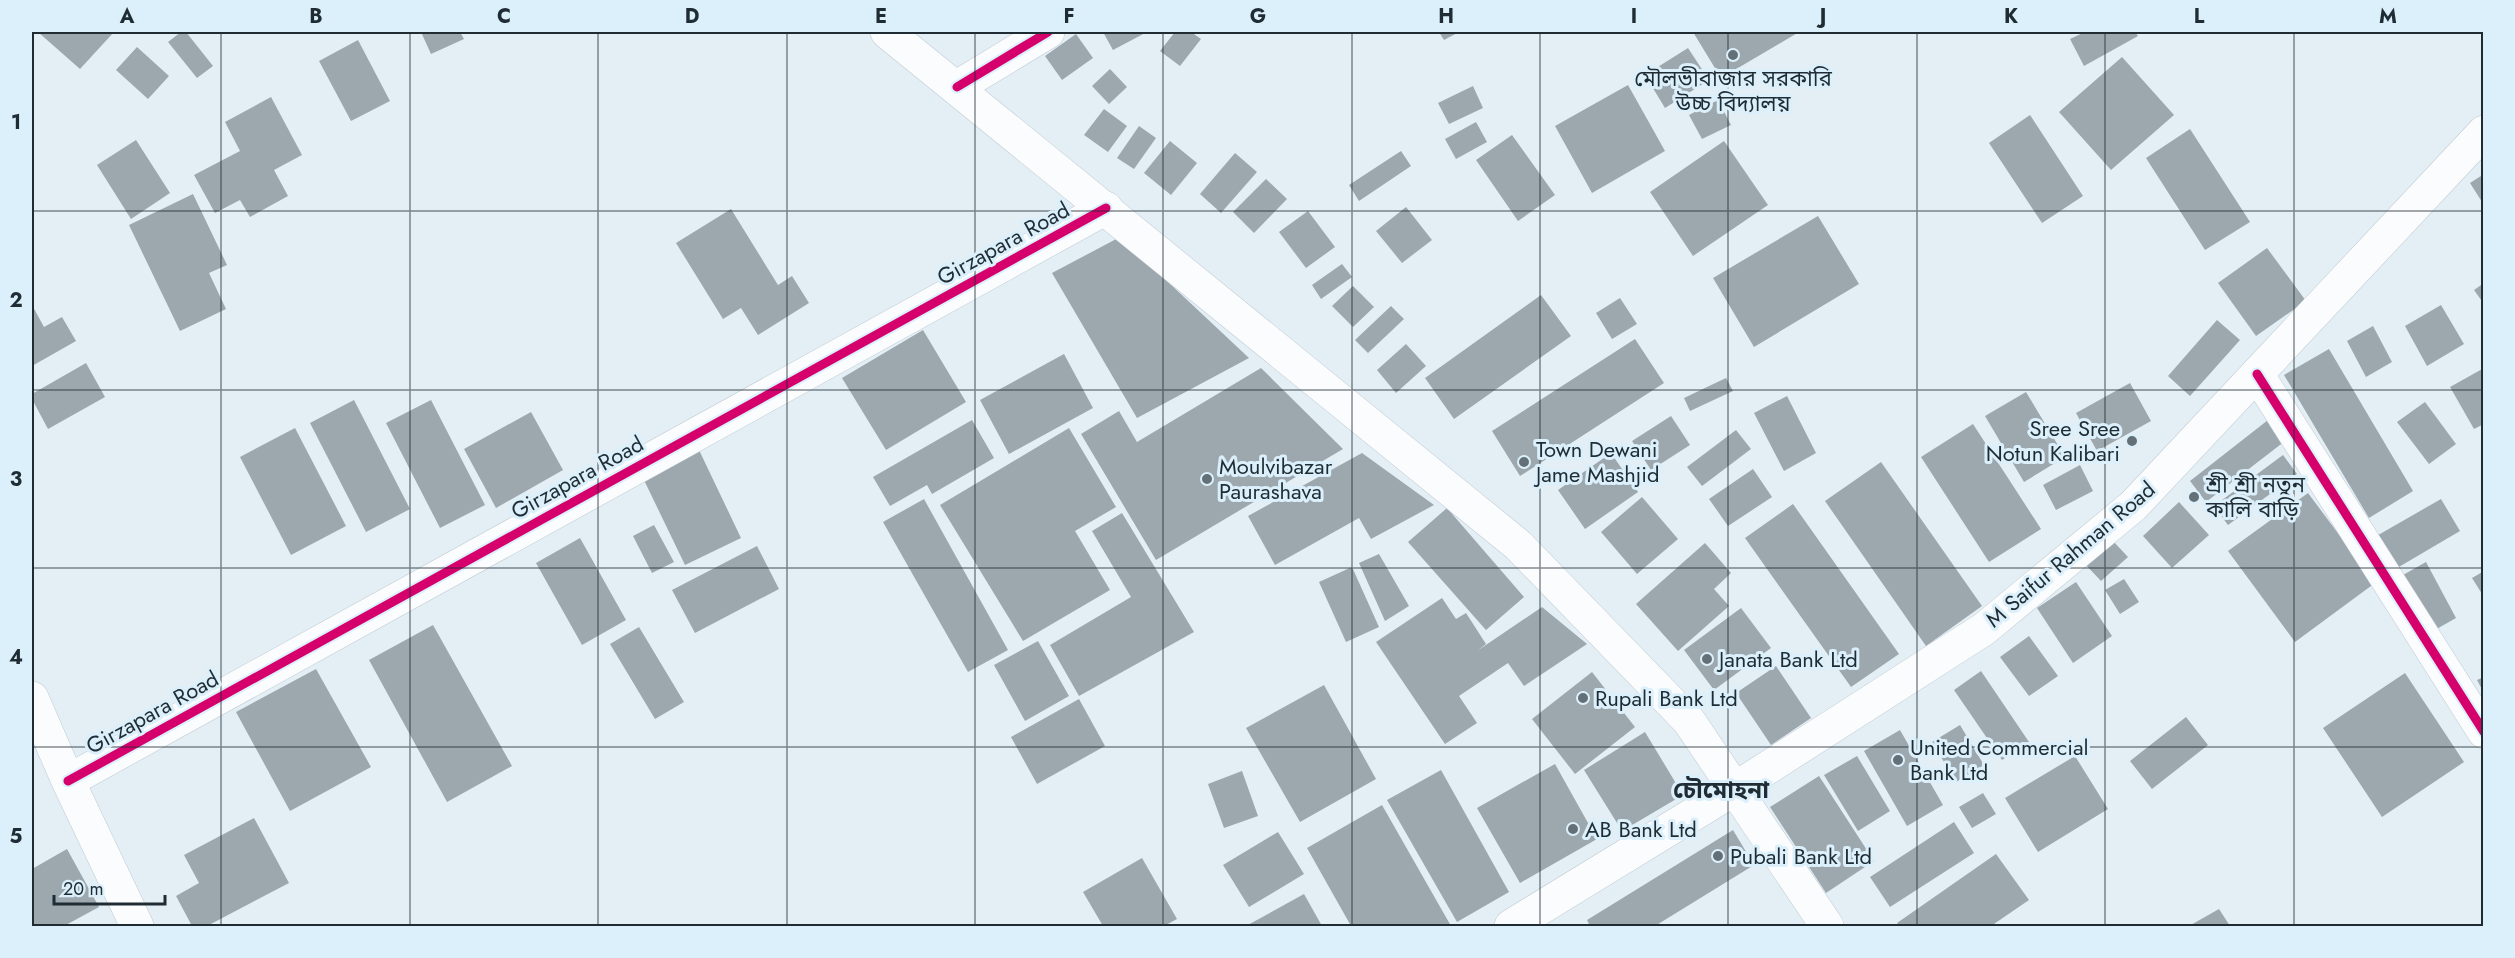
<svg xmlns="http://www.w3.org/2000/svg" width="2515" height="958" viewBox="0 0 2515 958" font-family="Jost,'Noto Sans Bengali',sans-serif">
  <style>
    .building { fill: #9da7ae }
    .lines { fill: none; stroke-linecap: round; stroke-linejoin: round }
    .minor-casing { stroke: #c0cbd2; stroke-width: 34 }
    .major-casing { stroke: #c0cbd2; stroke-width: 34 }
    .highway-casing { stroke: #c0cbd2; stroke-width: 34 }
    .minor { stroke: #fbfcfe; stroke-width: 33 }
    .major { stroke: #fbfcfe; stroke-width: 33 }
    .highway { stroke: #fbfcfe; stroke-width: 33 }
    .cycleway-casing { stroke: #dcf0fc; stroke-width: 13 }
    .cycleway { stroke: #d6006c; stroke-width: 9 }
    .grid { fill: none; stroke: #1f2c33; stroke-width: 1.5; stroke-opacity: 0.55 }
    .poi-dot { fill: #647077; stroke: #dcf0fc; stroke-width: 2 }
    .labels { text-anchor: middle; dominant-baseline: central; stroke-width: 6; stroke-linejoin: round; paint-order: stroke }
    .poi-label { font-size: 22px; fill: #1f2c33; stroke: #dcf0fc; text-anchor: start }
    .street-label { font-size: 22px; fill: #1f2c33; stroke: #dcf0fc }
    .neighbourhood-label { font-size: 24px; font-weight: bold; fill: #1f2c33; stroke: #dcf0fc }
    .neatline { fill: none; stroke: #1f2c33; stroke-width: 2 }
    .grid-label { font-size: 20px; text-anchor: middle; font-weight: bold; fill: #1f2c33 }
  </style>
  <rect width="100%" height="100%" fill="#e3eef5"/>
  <path class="building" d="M38,32h76l-34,37z
    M181,32h5l27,34 -16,12 -29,-36z
    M421,32h39l4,7 -33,15z
    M1103,32h44l-34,18z
    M1175,32h16l10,7 -21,27 -20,-15z
    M1439,32h20l-15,8z
    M1693,32h106l-78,46z
    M2085,32h50l3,4 -54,30 -14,-27z
    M1076,34l17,24 -31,22 -17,-24z
    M358,40l32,61 -39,20 -32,-60z
    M137,47l32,29 -21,23 -32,-29z
    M1688,48l21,32 -44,28 -20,-33z
    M2122,57l52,58 -63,55 -52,-58z
    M1110,69l17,18 -18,17 -17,-18z
    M1628,85l37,66 -73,42 -37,-67z
    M1473,86l10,22 -34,16 -11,-21z
    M271,97l31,58 -28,15 14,26 -38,21 -10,-17 -25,13 -21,-38 46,-24 -15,-29z
    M1718,100l13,25 -29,14 -13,-24z
    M1104,109l23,17 -19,26 -24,-17z
    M2030,115l53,81 -41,27 -53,-80z
    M1476,122l11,20 -31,17 -11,-20z
    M1139,126l17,12 -22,31 -17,-11z
    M2190,129l60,93 -45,28 -59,-92z
    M1512,135l43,60 -37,26 -42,-61z
    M136,140l34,53 -39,26 -34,-54z
    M1170,141l27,22 -26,32 -27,-22z
    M1724,141l44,64 -75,51 -43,-64z
    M1401,151l10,15 -52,35 -10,-16z
    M1235,153l22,19 -36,41 -21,-19z
    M2484,174v31l-14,-22z
    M1266,179l21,20 -33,34 -21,-21z
    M193,194l34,71 -18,8 17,36 -46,22 -51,-106z
    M1406,207l26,33 -30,23 -26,-32z
    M731,209l47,76 14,-9 17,27 -51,32 -17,-27 -18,11 -47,-76z
    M1308,211l27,36 -29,21 -27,-36z
    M1818,216l41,68 -105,63 -41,-69z
    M1120,237l129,121 -112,60 -85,-145z
    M2267,248l39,53 -50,35 -38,-53z
    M1342,264l10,13 -31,22 -9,-14z
    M2484,283v21l-10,-14z
    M1353,286l21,21 -21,20 -21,-21z
    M1541,295l30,41 -117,83 -29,-41z
    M1620,298l17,26 -25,15 -16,-26z
    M32,305l12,22 18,-10 14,24 -44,25z
    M2441,305l23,39 -37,22 -22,-40z
    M1391,306l13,13 -36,34 -13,-13z
    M2217,320l23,20 -50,56 -22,-20z
    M2373,326l19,36 -26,15 -19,-36z
    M923,330l43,72 -80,48 -44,-72z
    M1635,339l29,44 -144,93 -28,-45z
    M1406,344l20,22 -30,27 -19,-23z
    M2329,349l84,142 -44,27 -85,-143z
    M1064,354l29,54 -84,46 -29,-54z
    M86,363l19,34 -57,32 -16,-30v-5z
    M1261,368l82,81 -187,111 -75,-126 38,-23 18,31z
    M2484,368v56l-10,5 -24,-42z
    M1726,378l7,13 -43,20 -6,-13z
    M2130,383l21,38 -54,30 -21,-38z
    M2026,392l39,65 -41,25 -39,-66z
    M1787,396l29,57 -32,18 -30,-58z
    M354,400l56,109 -44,23 -56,-109z
    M431,400l54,105 -45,23 -54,-105z
    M2425,402l31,42 -27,20 -32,-42z
    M531,412l32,58 -67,38 -32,-59z
    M2277,413l17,21 -88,68 -16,-21z
    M1671,416l19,29 -39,25 -19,-29z
    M972,420l22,38 -62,36 -5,-9 -37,21 -17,-29z
    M1973,424l68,105 -52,33 -68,-105z
    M295,428l51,98 -55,29 -51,-98z
    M1069,428l47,79 -41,24 35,59 -87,51 -83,-136z
    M1736,430l15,19 -49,37 -15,-19z
    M699,450l42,88 -56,27 -42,-87z
    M1362,453l72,52 -63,34 -12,-21 -84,47 -27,-49z
    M1611,453l27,39 -53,37 -27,-39z
    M2283,455l14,19 -69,51 -14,-19z
    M1881,462l101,144 -56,40 -101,-145z
    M2080,465l13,26 -37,19 -13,-25z
    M1753,469l19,28 -44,29 -19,-27z
    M2308,493l67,90 -80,59 -67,-91z
    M1642,497l36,42 -41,35 -36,-42z
    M924,499l84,151 -40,22 -85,-150z
    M2441,499l19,32 -68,40 -19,-33z
    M2179,502l30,33 -37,33 -29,-32z
    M1793,504l106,150 -48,33 -106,-149z
    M1447,508l77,89 -38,33 -78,-88z
    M1122,513l72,119 -115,64 -29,-51 81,-48 -39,-66z
    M654,525l20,37 -22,11 -19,-37z
    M580,538l46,82 -44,25 -46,-82z
    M2112,540l16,17 -27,24 -16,-17z
    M1705,543l26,30 -17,16 15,17 -51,45 -42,-47z
    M757,546l22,43 -84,44 -23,-43z
    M1379,554l30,52 -24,15 -26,-58z
    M2426,562l30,56 -23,13 -30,-56z
    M1352,567l27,60 -33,15 -27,-60z
    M2484,571v26l-12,-19z
    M2124,579l15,23 -19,12 -15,-24z
    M2076,582l36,54 -39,27 -36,-55z
    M1442,598l14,21 10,-6 20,31 -9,7 65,-44 45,37 -63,42 -16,-23 -49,33 18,27 -32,21 -69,-102z
    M1741,608l30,40 -57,42 -30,-40z
    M433,625l79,141 -65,36 -78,-142z
    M639,627l45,75 -29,17 -45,-75z
    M2029,636l29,40 -29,20 -29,-39z
    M1038,641l31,55 -44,25 -31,-56z
    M1776,666l35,52 -40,27 -35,-52z
    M316,669l55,98 -81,44 -54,-99z
    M1981,671l48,71 -27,18 -48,-70z
    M1592,672l43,55 -60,47 -43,-55z
    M2405,673l59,89 -82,55 -59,-89z
    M2484,677v16l-7,-13z
    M1324,685l52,94 -76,43 -54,-94z
    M1079,699l26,47 -68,38 -26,-47z
    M2186,717l22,28 -56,44 -22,-28z
    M1960,725l24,40 -28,17 -24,-40z
    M1900,730l43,75 -36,21 -43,-75z
    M1645,732l38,63 -61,36 -38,-61z
    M1857,756l33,55 -32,20 -34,-56z
    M2075,756l33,53 -70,43 -33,-54z
    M1555,764l42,75 -77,44 -43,-75z
    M1441,770l68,122 -52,30 -70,-122z
    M1242,771l16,45 -34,12 -16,-44z
    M1819,776l55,85 -48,32 -56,-86z
    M1983,793l13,21 -24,14 -13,-21z
    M1382,805l69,121h-100l-44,-78z
    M254,818l35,65 -82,43h-15l-16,-30 23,-13 -15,-28z
    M1954,822l20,31 -84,54 -20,-30z
    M1733,830l21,35 -99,61h-65l-3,-6z
    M1278,832l26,42 -55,33 -26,-42z
    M67,849l32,58 -35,19h-32v-57z
    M1996,854l33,46 -38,26h-91l-3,-3z
    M1142,858l35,61 -13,7h-61l-20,-34z
    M1304,894l18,32h-76z
    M2219,909l11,17h-41z"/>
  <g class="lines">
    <defs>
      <path id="minor" d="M957,87l91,-55
        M2257,374l227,358
        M32,698l36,83 69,145
        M68,781l1038,-573"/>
      <path id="major" d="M1511,926l222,-136 251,-161 149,-123 351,-374"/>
      <path id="highway" d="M887,32l631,513 171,176 138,205"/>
    </defs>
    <use href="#minor" class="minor-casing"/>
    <use href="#major" class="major-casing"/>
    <use href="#highway" class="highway-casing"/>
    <use href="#minor" class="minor"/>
    <use href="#major" class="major"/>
    <use href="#highway" class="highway"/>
    <defs>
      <path id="cycleway" d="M957,87l91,-55
        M2257,374l227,358
        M68,781l1038,-573"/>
    </defs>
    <use href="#cycleway" class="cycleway-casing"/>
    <use href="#cycleway" class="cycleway"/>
  </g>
  <path class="grid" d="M221,32v894M410,32v894M598,32v894M787,32v894M975,32v894M1163,32v894M1352,32v894M1540,32v894M1728,32v894M1917,32v894M2105,32v894M2294,32v894M32,211h2452M32,390h2452M32,568h2452M32,747h2452"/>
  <g class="poi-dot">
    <circle cx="1733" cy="55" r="6"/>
    <circle cx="2132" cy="441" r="6"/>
    <circle cx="1524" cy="462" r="6"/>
    <circle cx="1207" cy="479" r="6"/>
    <circle cx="2194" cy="497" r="6"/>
    <circle cx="1707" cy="659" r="6"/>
    <circle cx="1583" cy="698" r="6"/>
    <circle cx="1898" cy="760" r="6"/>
    <circle cx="1573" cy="829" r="6"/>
    <circle cx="1718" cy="856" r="6"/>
  </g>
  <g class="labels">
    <g class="poi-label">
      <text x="1733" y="78" text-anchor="middle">মৌলভীবাজার সরকারি<tspan x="1733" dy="25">উচ্চ বিদ্যালয়</tspan></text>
      <text x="2120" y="428" text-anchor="end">Sree Sree<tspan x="2120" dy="25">Notun Kalibari</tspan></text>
      <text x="1536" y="449">Town Dewani<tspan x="1536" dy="25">Jame Mashjid</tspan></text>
      <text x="1219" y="466">Moulvibazar<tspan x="1219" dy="25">Paurashava</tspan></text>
      <text x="2206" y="484">শ্রী শ্রী নতুন<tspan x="2206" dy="25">কালি বাড়ি</tspan></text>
      <text x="1719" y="659">Janata Bank Ltd</text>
      <text x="1595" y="698">Rupali Bank Ltd</text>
      <text x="1910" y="747">United Commercial<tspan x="1910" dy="25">Bank Ltd</tspan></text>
      <text x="1585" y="829">AB Bank Ltd</text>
      <text x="1730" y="856">Pubali Bank Ltd</text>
    </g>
    <g class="street-label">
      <text transform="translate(1003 243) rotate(-29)">Girzapara Road</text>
      <text transform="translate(577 477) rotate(-29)">Girzapara Road</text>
      <text transform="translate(2070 554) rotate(-40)">M Saifur Rahman Road</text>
      <text transform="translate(152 712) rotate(-29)">Girzapara Road</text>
    </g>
    <g class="neighbourhood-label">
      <text x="1721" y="789">চৌমোহনা</text>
    </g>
  </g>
  <rect width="2515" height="958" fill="none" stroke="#dcf0fc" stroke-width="66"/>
  <path d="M54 895v9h111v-9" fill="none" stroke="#1f2c33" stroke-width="3"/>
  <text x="63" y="895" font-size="18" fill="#1f2c33" stroke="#dcf0fc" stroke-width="4.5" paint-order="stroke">20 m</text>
  <rect x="33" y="33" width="2449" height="892" class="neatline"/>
  <g class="grid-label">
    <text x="127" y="23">A</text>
    <text x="316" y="23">B</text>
    <text x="504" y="23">C</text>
    <text x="692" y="23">D</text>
    <text x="881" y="23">E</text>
    <text x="1069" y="23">F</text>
    <text x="1258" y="23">G</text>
    <text x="1446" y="23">H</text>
    <text x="1634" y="23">I</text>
    <text x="1823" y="23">J</text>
    <text x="2011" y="23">K</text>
    <text x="2199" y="23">L</text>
    <text x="2388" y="23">M</text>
    <text x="16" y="129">1</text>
    <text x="16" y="307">2</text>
    <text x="16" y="486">3</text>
    <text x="16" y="664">4</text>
    <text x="16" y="843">5</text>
  </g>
</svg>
